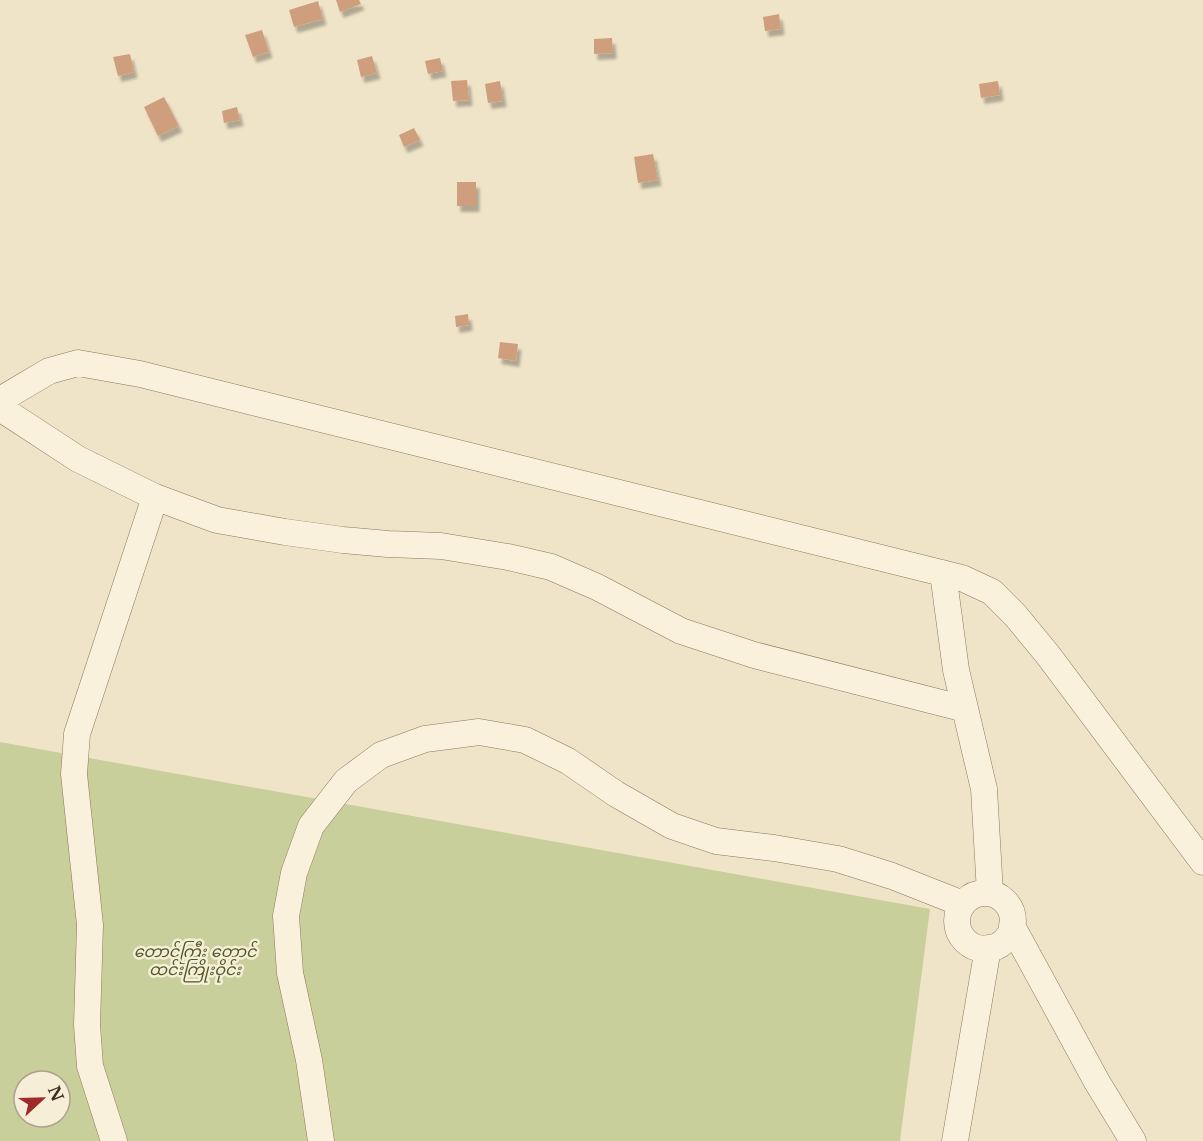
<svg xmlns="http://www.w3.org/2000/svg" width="1203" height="1141" viewBox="0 0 1203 1141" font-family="'Libre Baskerville','Noto Sans Myanmar',serif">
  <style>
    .green { fill: #c9cf9b; fill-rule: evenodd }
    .building { fill: #cf9f7d; filter: url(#shadow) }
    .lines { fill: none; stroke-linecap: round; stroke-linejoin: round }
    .minor-casing { stroke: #8d765c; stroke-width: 27 }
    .minor { stroke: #faf1dc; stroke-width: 26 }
    .labels { text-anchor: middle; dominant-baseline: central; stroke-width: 5; stroke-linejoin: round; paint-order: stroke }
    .park-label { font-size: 16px; font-style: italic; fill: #4d5a26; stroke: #f7eed8 }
  </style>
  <defs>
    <filter id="shadow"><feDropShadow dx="3.5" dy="6" stdDeviation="1.5" flood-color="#0004"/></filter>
  </defs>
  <rect width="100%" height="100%" fill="#f0e4c8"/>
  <path class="green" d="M0,742l930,167 -30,232h-900zM24,1081h36v36h-36z"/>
  <path class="building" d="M336,0h23l2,4 -21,8z
    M318,1l5,18 -29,8 -5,-17z
    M779,14l2,15 -16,2 -2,-14z
    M262,30l7,22 -16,5 -8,-22z
    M612,38l1,15 -19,1v-15z
    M130,54l4,18 -16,4 -5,-19z
    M372,56l5,17 -16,4 -4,-17z
    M440,58l3,13 -15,3 -3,-13z
    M467,80l2,20 -16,1 -2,-20z
    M500,81l3,20 -15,2 -3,-19z
    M998,81l2,14 -19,3 -2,-14z
    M164,97l15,29 -21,10 -14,-29z
    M237,107l3,13 -16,3 -2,-12z
    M414,128l6,12 -16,7 -5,-12z
    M653,154l5,26 -20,3 -4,-26z
    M457,182h19v24h-19z
    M468,314l1,11 -13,2 -1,-11z
    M500,342l18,2 -2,17 -18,-3z"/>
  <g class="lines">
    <defs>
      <path id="minor" d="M0,400l49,-29 29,-8 62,11 822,204 30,14 23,23 33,40 155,207
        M0,408l78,51 77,38 62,23 68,12 58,8 45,4 53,2 67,11 43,10 46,20 84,44 73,24 211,54
        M943,573l13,97 28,119 6,104
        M957 921a28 28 0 1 1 56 0a28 28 0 1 1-56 0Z
        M1012,926l85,156 36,59
        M114,1141l-24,-75 -3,-41 3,-100 -16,-151 3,-40 78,-237
        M321,1141l-12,-81 -19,-87 -4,-57 8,-43 17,-47 35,-45 35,-26 44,-16 54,-7 46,8 43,21 48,33 56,32 44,15 58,7 64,11 54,17 71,28
        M955,1141l33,-193"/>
    </defs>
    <use href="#minor" class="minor-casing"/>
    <use href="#minor" class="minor"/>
  </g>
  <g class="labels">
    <g class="park-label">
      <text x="195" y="951">တောင်ကြီး တောင်<tspan x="195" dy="18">ထင်းကြိုးဝိုင်း</tspan></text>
    </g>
  </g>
  <g transform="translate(42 1099) rotate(68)"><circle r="28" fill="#f7eed8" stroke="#ada18e" stroke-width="1.5"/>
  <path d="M0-4.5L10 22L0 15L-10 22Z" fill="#9e2a2b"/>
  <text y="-9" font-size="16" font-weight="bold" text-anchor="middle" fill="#3d2e20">N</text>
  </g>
</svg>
